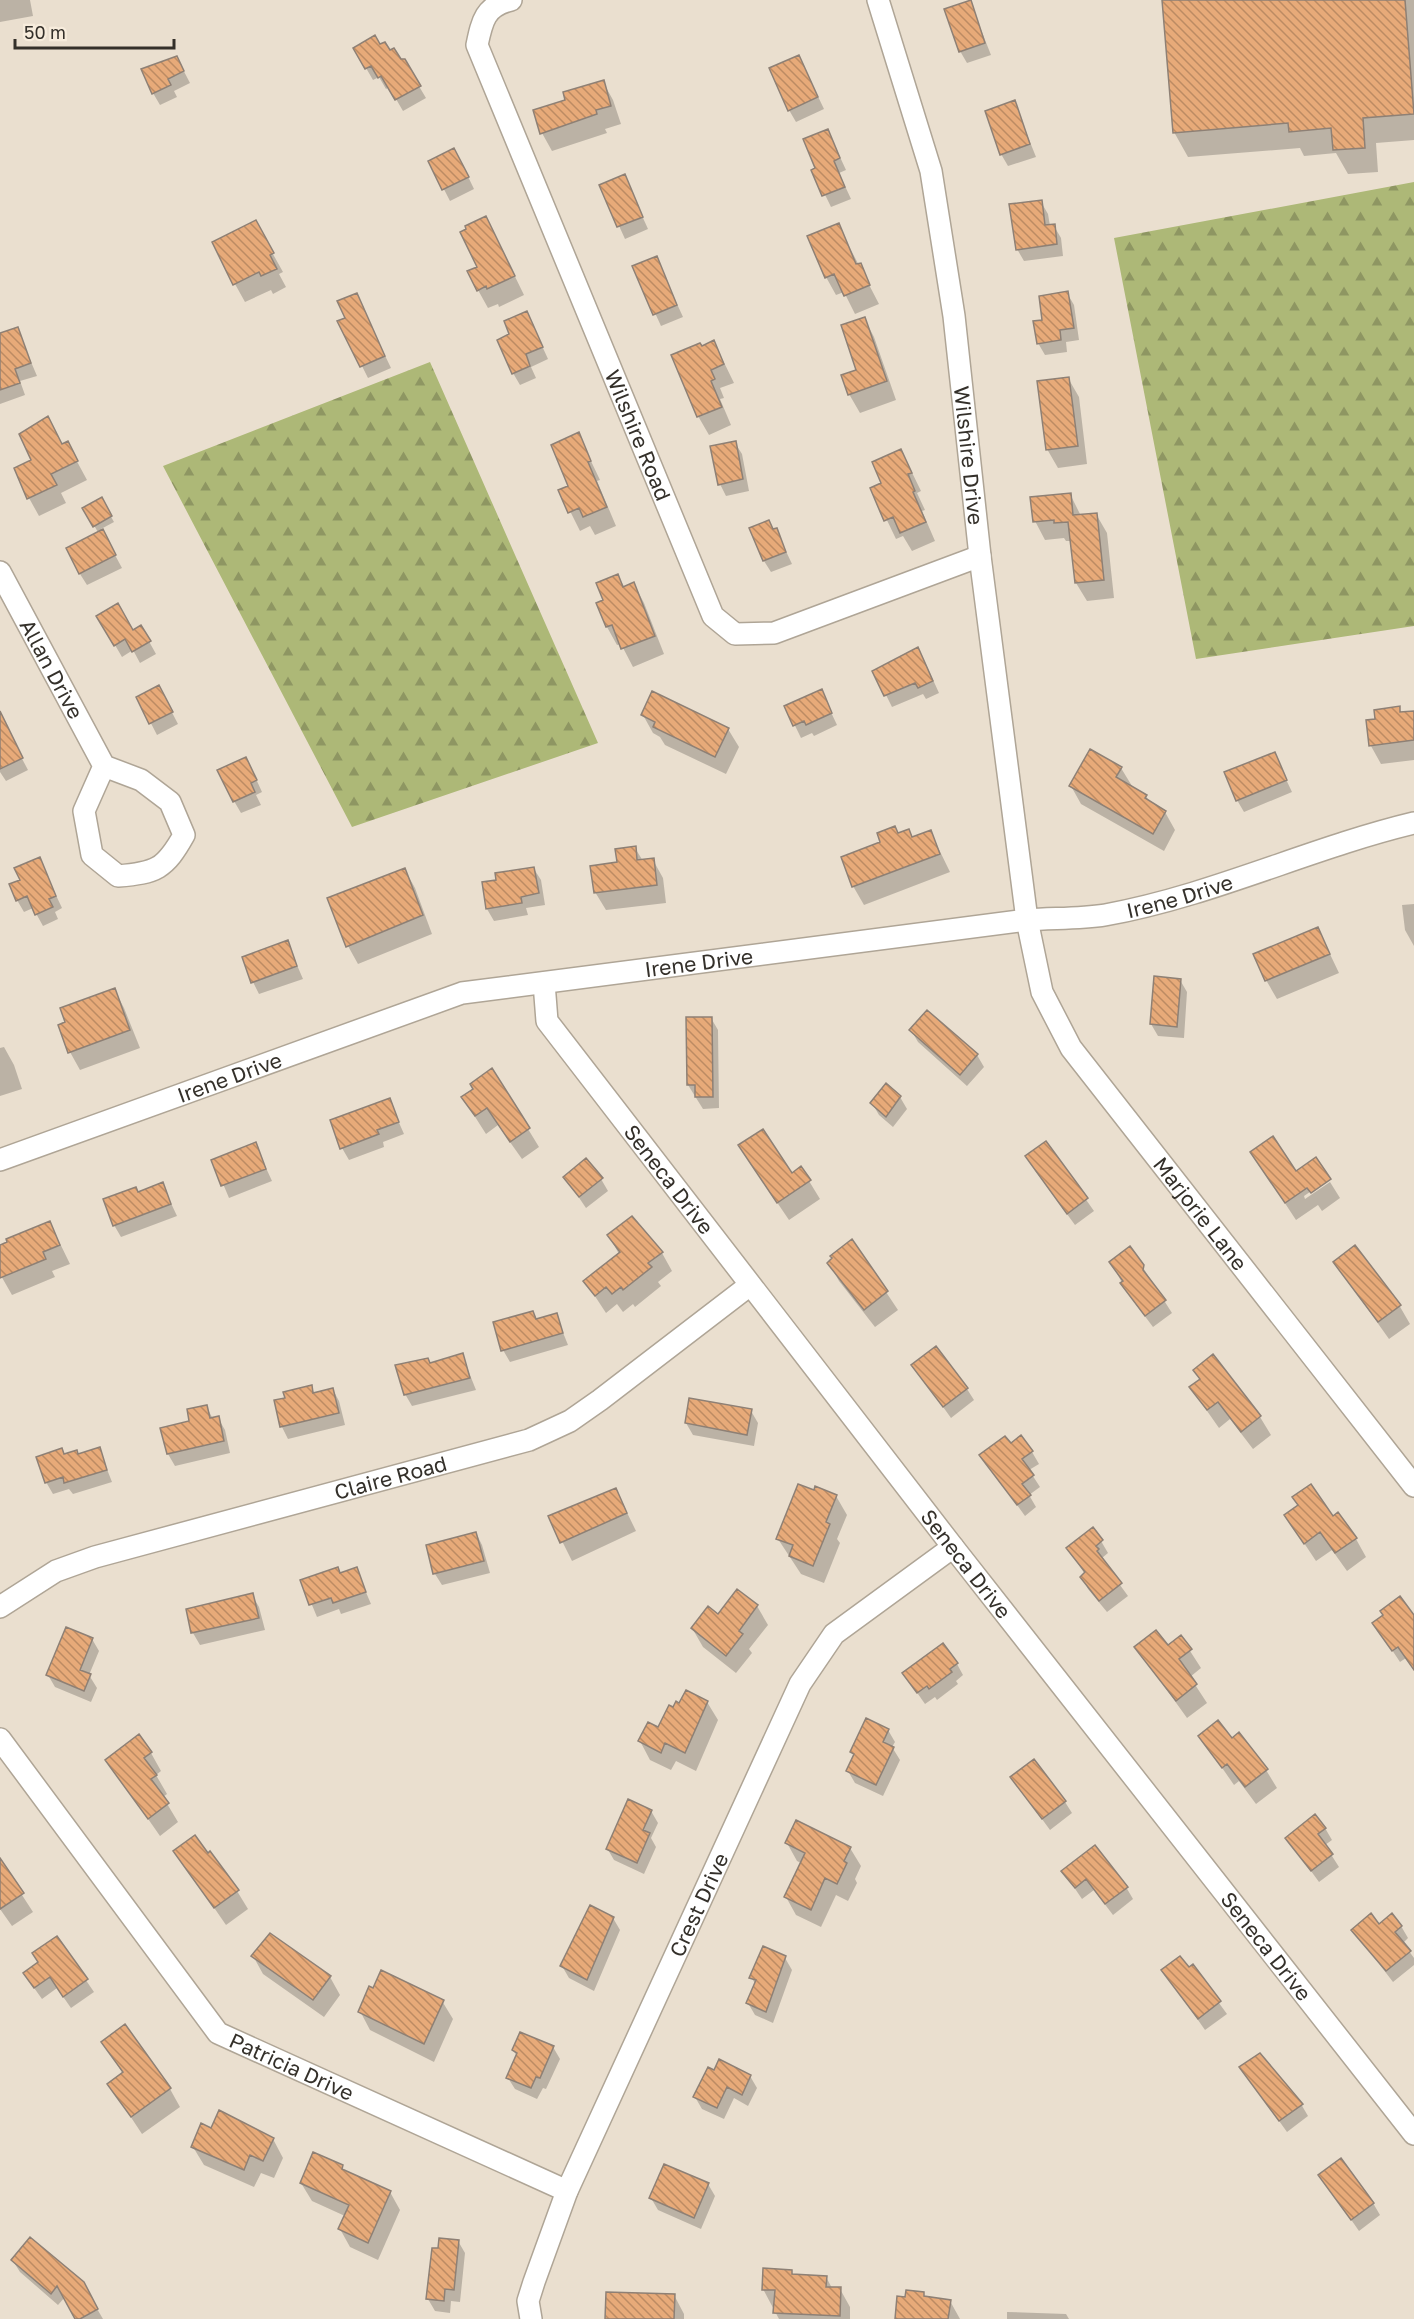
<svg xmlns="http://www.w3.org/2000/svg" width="1414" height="2319" viewBox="0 0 1414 2319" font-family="'Golos Text',sans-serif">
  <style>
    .forest { fill: url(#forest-firs) }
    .shadow { fill: #0003 }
    .building { fill: url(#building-back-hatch); stroke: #8e8075; stroke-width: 1.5 }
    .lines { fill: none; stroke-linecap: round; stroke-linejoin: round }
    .street-casing { stroke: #afa596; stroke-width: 24 }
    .street { stroke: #fff; stroke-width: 21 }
    .labels { text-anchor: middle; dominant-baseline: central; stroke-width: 4.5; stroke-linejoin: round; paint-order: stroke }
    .street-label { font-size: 21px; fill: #34302a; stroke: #f7ecdc }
  </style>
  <defs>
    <pattern id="forest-firs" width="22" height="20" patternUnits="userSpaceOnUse" patternTransform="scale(1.5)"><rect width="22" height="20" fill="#adb877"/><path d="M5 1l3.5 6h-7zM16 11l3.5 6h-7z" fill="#8e9662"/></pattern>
    <pattern id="building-back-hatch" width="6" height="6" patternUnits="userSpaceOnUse" patternTransform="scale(1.5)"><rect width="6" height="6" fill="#e7aa79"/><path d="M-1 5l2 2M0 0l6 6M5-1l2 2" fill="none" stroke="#bc8b63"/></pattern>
  </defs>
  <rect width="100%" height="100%" fill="#eadfcf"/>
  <path class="forest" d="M1414,182v444l-218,33 -82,-421z
    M430,362l168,381 -246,84 -189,-361z"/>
  <path class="shadow" d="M0,0h30l3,16 -33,6z
    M1163,0h251v140l-38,3 2,29 -30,2 -12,-21 -32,3 -4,-8 -112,9 -14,-25z
    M970,2l21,53 -24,8 -7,-12z
    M380,46l20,14 4,1 22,37 -23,13 -14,-24 -3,2 -7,-12 -6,3 -18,-31z
    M799,57l25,52 -28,13 -7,-12z
    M177,58l13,25 -16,8 3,6 -17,8 -7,-12z
    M603,82l10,18 8,24 -16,5 2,4 -55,18 -10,-18 25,-31z
    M1014,102l22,55 -28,9 -7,-12z
    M828,131l18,39 -7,3 12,26 -20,8 -18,-37 4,-1z
    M430,162h31l13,27 -24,12z
    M624,176l24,53 -23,10 -24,-53z
    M1041,202l7,12 2,12h4l7,12 2,18 -39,5 -7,-12z
    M486,217l38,78 -25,12 -1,-3 -10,4 -10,-18z
    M255,222l28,50 -4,2 7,13 -13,7 -2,-4 -26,12 -10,-18z
    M838,225l41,79 -24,10 -11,-22 -8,3 -10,-18z
    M656,258l27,59 -22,9 -27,-59z
    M1067,293l7,12 5,35 -13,2 1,10 -22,3 -7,-12 6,-22z
    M356,295l35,73 -23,10 -6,-12 -15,-48z
    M527,313l21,46 -17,8 5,11 -16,7 -7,-12 -2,-38z
    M864,318l10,19 22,63 -36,13 -11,-19 9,-23z
    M17,329l20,47 -17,5 5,14 -25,9v-69z
    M714,342l20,41 -14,5 4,10 -4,1 11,26 -22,10 -11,-19 3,-68z
    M1068,378l11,19 8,67 -29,4 -11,-19z
    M578,434l22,46 -3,1 19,45 -21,9 -5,-9 -10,5 -20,-40 10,-4z
    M67,443l20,37 -26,13 5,10 -27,13 -10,-18 33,-52z
    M735,443l7,11 7,37 -23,5 -6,-12z
    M901,450l20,41 -4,2 8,17 -3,1 13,30 -23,10 -9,-15 -7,3 -24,-50 11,-5z
    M1070,494l11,22 15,-2 11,19 7,65 -27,3 -11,-18 -5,-42h-5l-2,-3 -19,2 -10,-19z
    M101,499l13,23 -13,7 21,39 -35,17 -7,-11 19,-40 -15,-26z
    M776,530l16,34 -21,8 -7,-11z
    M618,576l7,12 9,-4 10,19 20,51 -31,13 -12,-23 -4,1 -10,-18 -9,-23 7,-3z
    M98,616l35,16 8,-5 15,27 -16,9 -7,-13 -11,7z
    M924,660l15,33 -13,6 -3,-5 -31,13 -18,-36z
    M821,691l16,34 -23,11 -2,-3 -11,5 -15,-31z
    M138,698l27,1 13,25 -21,11z
    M1399,708l3,6 12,-2v48l-33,4 -10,-18 -4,-24 10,-2z
    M643,715l85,14 11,18 -13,27 -61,-29 -5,-8 -7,-4z
    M0,717l28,53 -22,11 -6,-9z
    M1274,754l18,38 -48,20 -7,-12z
    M1121,768l11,18 14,10 4,7 15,9 10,18 -11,21 -83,-47 -10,-18z
    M252,770l10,22 -6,3 5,10 -20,8 -7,-12z
    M909,831l4,7 17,-7 20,41 -86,33 -11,-19 29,-43z
    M635,848l8,13 10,-1 10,18 3,25 -60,7 -11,-18z
    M39,859l23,49 -7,4 3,7 -15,7 -10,-18 -9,4 -7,-12 5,-19z
    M534,869l7,11 4,25 -19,3 2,7 -34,6 -7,-12 11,-28z
    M405,870l10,18 17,46 -74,30 -10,-18z
    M1414,904v42l-9,-16 -3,-25z
    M1318,929l21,44 -62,26 -11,-19z
    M287,942l16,37 -44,15 -6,-12z
    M1180,980l7,12 -3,46 -26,-2 -7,-12z
    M114,989l10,19 16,40 -60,22 -10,-18z
    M927,1012l50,43 7,12 -17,19 -49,-44 -7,-12z
    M711,1018l7,12 1,78 -16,1 -15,-24z
    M4,1047l10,18 8,24 -22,7v-48z
    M492,1070l47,77 -17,12 -24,-34 -12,9 -23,-36z
    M900,1097l7,12 -14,18 -14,-12 -7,-12z
    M389,1100l15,34 -21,8 1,5 -35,13 -7,-12z
    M1046,1143l48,68 -19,14 -41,-56z
    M255,1144l17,37 -43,17 -16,-38z
    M751,1164l58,17 11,18 -31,21z
    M1263,1170l66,9 -25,17 1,3 25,-17 10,16 -18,13 -4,-6 -22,15z
    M565,1177l36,2 7,12 -22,17z
    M162,1184l15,32 -56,21 -7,-12 24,-31z
    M50,1223l20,41 -18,7 3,6 -43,18 -12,-21v-28z
    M609,1236l53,17 10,18 -14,11 3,4 -26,21 -2,-3 -10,8 -6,-8 -11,9 -21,-32 34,-27z
    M852,1241l46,69 -23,17 -36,-46 -10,-18z
    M1111,1263l31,3 30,47 -19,14 -24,-32z
    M1335,1263l64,42 11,19 -21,15z
    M533,1312l4,8 19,-5 12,30 -58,17 -7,-12z
    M462,1355l14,35 -64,16 -7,-12 25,-29z
    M1213,1356l47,61 11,18 -18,14 -23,-30 -11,9 -28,-40 10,-8z
    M913,1365l54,24 7,11 -23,18z
    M311,1387l4,7 18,-4 6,11 6,24 -57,14 -6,-12 -6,-25z
    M206,1406l7,13 5,-1 7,12 5,23 -55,13 -7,-12z
    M751,1411l7,12 -4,23 -61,-11 -7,-12z
    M1011,1445l21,7 7,12 -10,6 11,17 -11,8 7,12 -11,9 -44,-61z
    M99,1449l13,33 -39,12 -4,-5 -16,5 -7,-12 16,-32 3,5 12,-4 2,4z
    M616,1490l20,41 -64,30 -22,-44z
    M836,1496l11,19 -10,24 3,4 -16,40 -23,-9 -23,-35z
    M1286,1516l47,2 23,21 10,18 -19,14 -15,-21 -16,11z
    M476,1533l6,12 8,28 -48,12 -7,-11 -8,-28z
    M1101,1541l7,12 -6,5 2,5 24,33 -21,16 -19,-23 -6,-12 3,-3 -17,-25z
    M356,1569l15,35 -30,10 -2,-5 -22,8 -15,-36z
    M738,1591l19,15 11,19 -19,24 3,4 -16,20 -33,-26 -11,-19 26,-12z
    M252,1595l7,12 6,23 -65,15 -7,-12 -6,-23z
    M1414,1619v51l-8,-12 -6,4 -26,-39z
    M1181,1637l20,31 -11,9 17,26 -20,15 -51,-71h32z
    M92,1639l7,12 -10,24 8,13 -6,14 -36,-15 -7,-12z
    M957,1664l6,11 -7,6 2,3 -21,16 -2,-3 -10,7 -21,-30z
    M707,1702l11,18 -22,51 -20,-10 -5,9 -21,-10 -10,-19 19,-12 21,-24z
    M888,1730l7,12 -3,5 8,13 -17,36 -28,-13 -7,-12 7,-14 -3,-5z
    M1200,1736l32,4 34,30 11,18 -21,16 -17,-23 -5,4z
    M151,1753l10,18 -5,4 11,19 -4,3 15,25 -18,14 -53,-76z
    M1012,1778l53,24 7,11 -22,17z
    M651,1811l7,12 -7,15 5,9 -12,27 -30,-14 -7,-12z
    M1325,1828l7,12 -7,5 14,22 -20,15 -32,-44z
    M787,1843l63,5 11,18 -6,13 2,4 -9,18 -12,-6 -15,32 -25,-12 -10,-18 15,-34 -4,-2z
    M175,1851l62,40 11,18 -22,16z
    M0,1861l33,51 -21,14 -12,-17z
    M1063,1871l63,16 7,12 -20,16 -19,-25 -12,9z
    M613,1918l7,12 -26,61 -25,-13 -7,-12z
    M1379,1926h22l7,12 -5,5 11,15v7l-21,17 -40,-52z
    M57,1938l37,54 -23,16 -14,-20 -15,11 -10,-14 8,-22z
    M253,1956l77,21 10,18 -16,22 -61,-43z
    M785,1958l7,12 -19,53 -18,-8 -7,-12 8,-18 -5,-8z
    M1192,1966l35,48 -22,16 -42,-60 25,-1z
    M442,2001l11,18 -19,43 -64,-32 -10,-19z
    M103,2042l67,47 10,18 -38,27 -33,-50 14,-10z
    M553,2047l7,12 -14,30 -3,-1 -6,11 -22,-10 -7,-11 9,-22 -4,-6z
    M1241,2068l60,36 7,12 -21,16z
    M715,2072l35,4 7,12 -9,18 -14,-8 -10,21 -22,-10 -7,-12z
    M220,2112l53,27 10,19 -9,20 -13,-5 -7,14 -50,-22 -11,-18 19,-17z
    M342,2166l3,6 45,20 10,18 -22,50 -28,-13 -10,-18 5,-13 -33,-15 -11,-18z
    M1320,2175l53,28 7,12 -21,16z
    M708,2184l7,12 -14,33 -43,-19 -7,-12z
    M458,2241l7,12 -5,49 -9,-1 -1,12 -15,-2 -7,-12 11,-49z
    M13,2261l69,22 21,36h-27l-11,-22 -7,8 -38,-33z
    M791,2271l3,5 32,1 6,11 8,1 10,18v12h-71l-16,-30z
    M923,2294l3,4 24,3 10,18h-64z
    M674,2295l10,19v5h-77z
    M1007,2312l59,2 3,5h-62z"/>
  <path class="building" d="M971,0l14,43 -26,9 -15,-43z
    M1162,0h243l9,114 -51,4 2,30 -32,2 -2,-22 -42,4 -1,-9 -115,10z
    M375,35l5,9 5,-2 5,8 4,-2 7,11h4l16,27 -26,14 -14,-24 -3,2 -7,-12 -6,3 -12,-21z
    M799,55l19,42 -30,14 -19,-43z
    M177,56l7,15 -16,8 3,6 -19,9 -11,-25z
    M604,80l7,26 -15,4 1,4 -57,20 -7,-24 32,-10 -2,-8z
    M1015,100l15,44 -30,11 -15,-44z
    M828,129l12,29 -6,3 11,26 -23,9 -11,-26 4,-2 -12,-29z
    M454,148l15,29 -27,13 -14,-29z
    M625,174l18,43 -26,10 -18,-42z
    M1042,200l3,25 10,-1 2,20 -41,6 -7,-46z
    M486,216l29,60 -28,13 -1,-3 -9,5 -10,-20 10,-4 -17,-35 6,-3 -1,-3z
    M256,220l18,33 -4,2 7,14 -16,7 -2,-4 -26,13 -21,-43z
    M839,223l17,41 5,-1 9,22 -26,11 -10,-22 -9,4 -18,-42z
    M657,256l20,49 -24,10 -21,-49z
    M1068,291l6,37 -14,2 1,10 -24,4 -4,-23 9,-1 -3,-24z
    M357,293l28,63 -25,11 -23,-46 8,-3 -8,-17z
    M527,311l16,36 -17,7 4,12 -18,8 -15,-34 12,-6 -5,-13z
    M865,317l22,64 -39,14 -7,-20 15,-5 -15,-45z
    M18,327l13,36 -16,6 5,14 -20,7v-57z
    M714,340l10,24 -13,6 4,9 -4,2 11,26 -25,10 -26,-62 29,-12 2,3z
    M1069,377l9,69 -32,4 -9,-69z
    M48,416l14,28 6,-3 10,20 -27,13 6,11 -30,14 -13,-31 17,-8 -12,-26z
    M579,432l12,29 -3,1 19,45 -24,10 -4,-9 -11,5 -10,-23 10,-4 -17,-41z
    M736,441l7,38 -25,6 -8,-39z
    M901,449l11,24 -4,1 7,17 -2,1 13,30 -26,11 -7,-16 -9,4 -14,-33 11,-5 -9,-21z
    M1071,493l2,22 24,-2 7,67 -29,3 -7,-61 -14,1v-3l-21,2 -3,-25z
    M102,497l10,19 -19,11 -11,-19z
    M769,520l4,9 4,-1 9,24 -23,9 -14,-33z
    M103,529l13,26 -37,19 -13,-26z
    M618,574l5,13 11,-5 21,54 -34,13 -9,-24 -6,2 -10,-24 7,-3 -7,-17z
    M118,603l15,27 8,-5 10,16 -19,11 -7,-13 -11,7 -18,-30z
    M918,647l15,34 -15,7 -3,-5 -31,13 -12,-25z
    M159,685l14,27 -24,12 -13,-27z
    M822,689l10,24 -26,12 -2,-4 -11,5 -9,-20z
    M652,691l77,37 -14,29 -62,-30 2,-5 -14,-7z
    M1400,706v6l14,-1v29l-45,6 -3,-26 9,-1 -1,-9z
    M0,711l23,47 -23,11z
    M1090,749l32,18 -6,10 31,18 -2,3 21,13 -13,23 -84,-48z
    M1275,752l12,28 -51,21 -12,-29z
    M246,757l11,23 -6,3 4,9 -22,10 -16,-32z
    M895,826l3,7 11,-4 3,8 19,-7 9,24 -88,33 -11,-30 39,-15 -3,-9z
    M636,846l1,14 17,-2 3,27 -63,8 -4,-27 27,-4 -2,-13z
    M40,857l16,39 -7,3 4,8 -18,8 -8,-19 -11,5 -7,-17 11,-4 -6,-12z
    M534,867l5,26 -18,4 1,6 -36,6 -4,-27 14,-2 -1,-7z
    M405,868l18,47 -77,32 -19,-49z
    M1318,927l12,27 -65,27 -12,-27z
    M288,940l9,26 -46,17 -9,-26z
    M1154,976l27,3 -4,48 -27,-3z
    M115,988l15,42 -62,23 -10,-28 7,-3 -5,-14z
    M927,1010l51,44 -18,21 -51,-45z
    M686,1017h26l1,80h-18v-12h-8z
    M492,1068l38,60 -20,14 -23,-34 -12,8 -14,-19 12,-8 -3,-5z
    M886,1083l15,13 -15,21 -16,-14z
    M390,1098l9,24 -22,8 2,4 -39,15 -10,-29z
    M763,1129l29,44 9,-7 10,14 -34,23 -39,-58z
    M1273,1136l23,35 20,-14 15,22 -20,14 -4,-5 -22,15 -35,-51z
    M1046,1141l42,57 -21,16 -42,-58z
    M256,1142l10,27 -45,17 -10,-26z
    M586,1158l17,20 -24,19 -16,-20z
    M163,1182l8,22 -58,22 -10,-27 33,-12 2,5z
    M632,1216l31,36 -15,11 4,4 -29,23 -2,-3 -9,7 -6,-7 -11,9 -12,-15 37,-29 -13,-17z
    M50,1221l10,24 -17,7 3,7 -46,19v-33l7,-3 -1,-3z
    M852,1239l36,52 -24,19 -37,-47 5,-5 -2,-2z
    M1355,1245l46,60 -23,17 -45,-60z
    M1130,1246l14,19 -1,5 23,30 -21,16 -25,-33 3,-2 -14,-19z
    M533,1311l3,8 21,-6 6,20 -62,18 -8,-29z
    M936,1346l32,42 -25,19 -32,-42z
    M463,1353l7,25 -66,17 -9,-30 33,-7 2,5z
    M1213,1354l48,62 -20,16 -23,-30 -11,8 -18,-23 11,-8 -7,-9z
    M312,1385l1,8 20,-5 6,25 -59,14 -6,-27 11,-2 -2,-6z
    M689,1398l63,11 -5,26 -62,-12z
    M207,1405l3,13 9,-2 5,25 -57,13 -7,-26 29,-7 -2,-12z
    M1021,1435l12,16 -11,8 12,16 -12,9 9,11 -14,10 -38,-50 26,-19 6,7z
    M100,1447l7,23 -43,13 -1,-6 -18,6 -9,-26 26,-9 2,6 13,-4 1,4z
    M798,1484l16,6 1,-4 22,9 -11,27 4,2 -17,42 -24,-10 4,-11 -17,-6z
    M1311,1484l22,32 5,-4 19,26 -22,15 -15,-21 -16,12 -20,-29 14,-10 -6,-8z
    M616,1488l11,25 -67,30 -12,-27z
    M1093,1527l10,13 -7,6 3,3 -2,2 25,32 -23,18 -19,-24 5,-5 -19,-24z
    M476,1532l8,29 -51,13 -7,-29z
    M338,1567l2,6 17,-6 9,25 -33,11 -2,-5 -22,7 -9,-25z
    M737,1589l21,16 -19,26 4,3 -17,22 -35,-28 17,-22 10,8z
    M253,1593l6,25 -68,15 -5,-24z
    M1400,1596l14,19v55l-16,-23 -6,4 -20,-28 11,-8 -3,-4z
    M66,1627l27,11 -13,32 11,4 -7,17 -38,-16z
    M1156,1630l12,15 13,-10 11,14 -13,10 18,25 -21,17 -42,-54z
    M943,1643l15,20 -8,6 2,3 -23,17 -2,-3 -10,7 -15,-20z
    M686,1690l22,11 -23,52 -20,-10 -4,10 -23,-12 10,-19 10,5 11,-22 4,2 3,-6 3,2z
    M866,1718l23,11 -6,13 11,5 -18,38 -30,-14 8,-17 -4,-2z
    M1218,1720l14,18 7,-6 29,37 -23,18 -18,-23 -5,4 -24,-32z
    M139,1734l13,18 -8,6 13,17 -6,4 18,24 -21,16 -43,-59z
    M1034,1759l32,42 -24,18 -32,-42z
    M628,1799l24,11 -9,20 7,3 -13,30 -31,-14z
    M1315,1814l11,14 -8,6 15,20 -22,17 -26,-33z
    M796,1820l55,27 -7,14 3,2 -10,21 -12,-6 -14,32 -27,-13 21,-44 -20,-10z
    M195,1835l13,18 2,-2 29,39 -25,18 -41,-57z
    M1095,1845l33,42 -23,17 -19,-25 -11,9 -14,-17z
    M0,1858l24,35 -24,16z
    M590,1905l24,12 -27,63 -27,-14z
    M1371,1913l8,11 13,-11 10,13 -7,6 16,19 -25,20 -35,-41z
    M270,1933l61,43 -18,24 -62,-44z
    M57,1936l31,43 -25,18 -13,-20 -16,11 -11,-15 15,-11 -6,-9z
    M763,1946l23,10 -20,56 -20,-9 10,-23 -7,-2z
    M1180,1956l9,11 4,-3 28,37 -23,18 -37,-49z
    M381,1970l63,30 -20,44 -66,-32 11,-26 4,2z
    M125,2024l46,64 -40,29 -24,-33 16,-12 -22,-30z
    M520,2032l34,14 -14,32 -4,-1 -5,11 -25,-10 11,-25 -5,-3z
    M1260,2053l43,51 -24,17 -40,-54z
    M719,2059l32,16 -9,20 -15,-8 -10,21 -24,-11 15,-30 6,3z
    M219,2110l55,28 -11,23 -13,-6 -6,15 -53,-23 10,-24 10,5z
    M313,2152l30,13 -1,4 49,22 -23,52 -30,-14 11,-24 -49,-22z
    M1341,2158l33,45 -23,17 -33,-45z
    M664,2164l45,19 -15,35 -45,-20z
    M30,2237l54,45 14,27 -18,10h-5l-18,-33 -6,8 -40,-34z
    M439,2238l20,2 -5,50 -9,-1 -1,12 -18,-2 6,-51h6z
    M763,2268l29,2v4l35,2 -1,11h15l-1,29 -67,-3 2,-23h-13z
    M906,2290l18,2v4l27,4 -3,19h-53l2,-23 8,1z
    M606,2292l69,2 -1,25h-69z"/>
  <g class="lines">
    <defs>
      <g id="street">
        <path id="s1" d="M511,0c-26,6 -29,21 -34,45l236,571 22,18 39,-1 206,-77"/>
        <path id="s2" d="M878,0l53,171 23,145 26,240 47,364 15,72 29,56 343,438"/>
        <path id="s3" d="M0,572l104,194 37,14 29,22 14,33c-19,34 -28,38 -66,41l-26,-21 -8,-44 20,-45"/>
        <path id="s4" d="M544,983l3,38 406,526 461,587"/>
        <path id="s5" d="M0,1160l462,-167 565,-73c26,-2 53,-1 78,-5 106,-19 205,-67 309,-92"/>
        <path id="s6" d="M0,1607l56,-36 39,-14 434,-117 41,-19 30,-21 150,-115"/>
        <path id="s7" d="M0,1739l218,294 349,158"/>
        <path id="s8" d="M531,2319l-3,-18 6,-19 33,-91 233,-507 34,-50 119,-87"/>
      </g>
    </defs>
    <use href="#street" class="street-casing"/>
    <use href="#street" class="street"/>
  </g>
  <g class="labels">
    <g class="street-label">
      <text stroke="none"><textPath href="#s1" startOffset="483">Wilshire Road</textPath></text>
      <text stroke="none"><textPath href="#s2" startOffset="466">Wilshire Drive</textPath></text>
      <text stroke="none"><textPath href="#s3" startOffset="110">Allan Drive</textPath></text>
      <text stroke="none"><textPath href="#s5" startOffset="1216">Irene Drive</textPath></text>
      <text stroke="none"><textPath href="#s5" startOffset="730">Irene Drive</textPath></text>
      <text stroke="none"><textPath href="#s5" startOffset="244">Irene Drive</textPath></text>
      <text stroke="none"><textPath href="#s4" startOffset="238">Seneca Drive</textPath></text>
      <text stroke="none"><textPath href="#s2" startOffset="1281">Marjorie Lane</textPath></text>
      <text stroke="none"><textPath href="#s6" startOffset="414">Claire Road</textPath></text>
      <text stroke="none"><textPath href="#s4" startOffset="724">Seneca Drive</textPath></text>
      <text stroke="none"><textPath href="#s8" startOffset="450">Crest Drive</textPath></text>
      <text stroke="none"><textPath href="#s4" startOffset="1210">Seneca Drive</textPath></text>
      <text stroke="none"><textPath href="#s7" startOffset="447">Patricia Drive</textPath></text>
    </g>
  </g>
  <path d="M15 39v9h159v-9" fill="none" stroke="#34302a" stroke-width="3"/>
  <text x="24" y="39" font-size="18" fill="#34302a" stroke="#f7ecdc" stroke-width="4.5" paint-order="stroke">50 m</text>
</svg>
